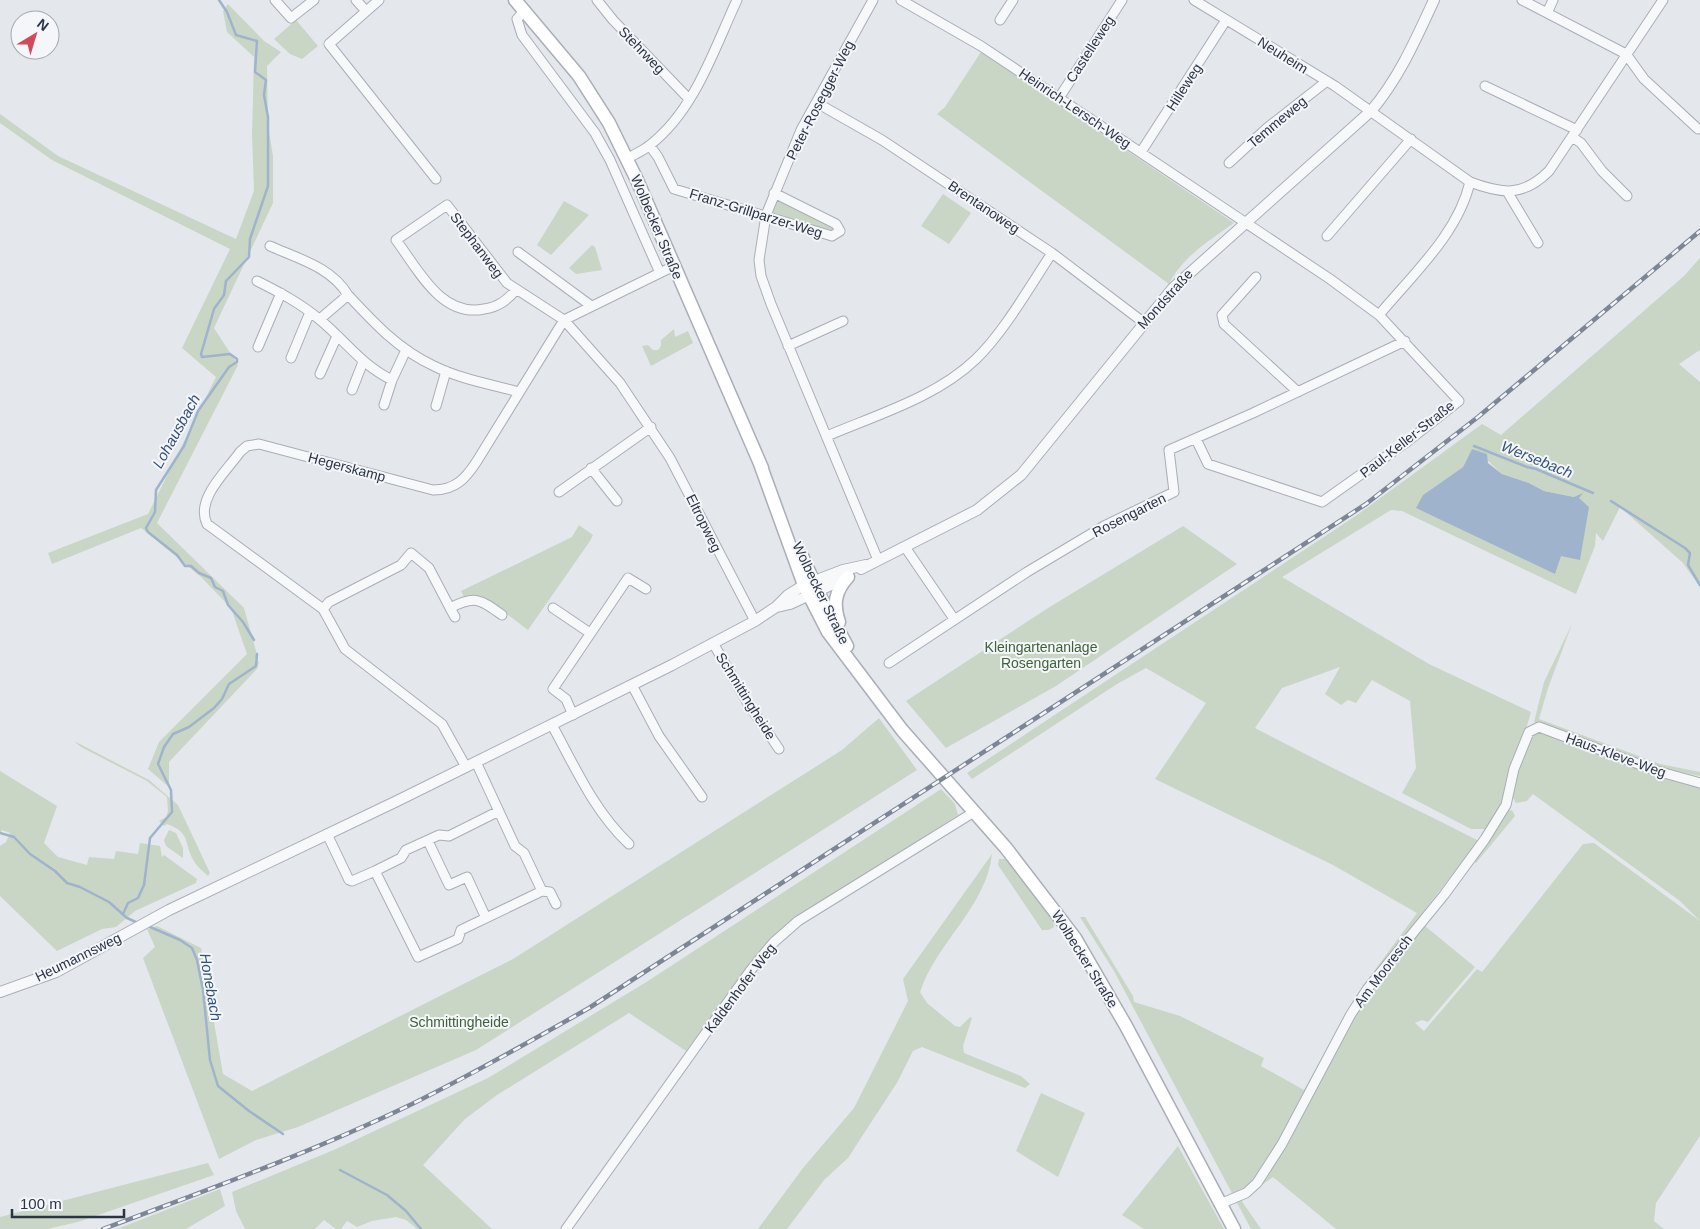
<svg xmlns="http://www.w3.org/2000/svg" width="1700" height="1229" viewBox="0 0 1700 1229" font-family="Arial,sans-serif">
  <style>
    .green { fill: #c9d6c5; fill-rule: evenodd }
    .water { fill: #9fb4cc }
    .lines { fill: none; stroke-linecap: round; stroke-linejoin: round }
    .stream { stroke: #9fb4cc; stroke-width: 2.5 }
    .minor-casing { stroke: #a9aeb7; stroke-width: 11 }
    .tertiary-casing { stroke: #a9aeb7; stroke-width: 12 }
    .secondary-casing { stroke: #a9aeb7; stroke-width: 15 }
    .minor { stroke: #f7f8fa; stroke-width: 9 }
    .tertiary { stroke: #f7f8fa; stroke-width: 10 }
    .secondary { stroke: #fff; stroke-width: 12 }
    .rail-casing { stroke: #7d8696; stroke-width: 4.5 }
    .rail { stroke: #f4f6f9; stroke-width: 2.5; stroke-dasharray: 8; stroke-linecap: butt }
    .labels { text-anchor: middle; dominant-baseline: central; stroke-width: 4; stroke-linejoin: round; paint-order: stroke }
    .street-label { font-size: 14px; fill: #2b3445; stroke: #f4f6f9 }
    .park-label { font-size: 14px; fill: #3f6138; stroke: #f4f6f9 }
    .water-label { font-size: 15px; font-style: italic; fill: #34527a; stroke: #f4f6f9 }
  </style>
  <rect width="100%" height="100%" fill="#e4e7ec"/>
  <path class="green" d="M228,4l36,37 17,11 -14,14 1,60 5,30v47l-59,125 24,37 -81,158 87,85 14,50 -4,1 5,3 -2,7 -88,93v25l-21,-18 11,-27 88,-88 -16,-46 -31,-32 -59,-48 -89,36 -4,-11 100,-39 68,-137 -34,-29 48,-99 -178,-89 -52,-37v-9l58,42 178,83 18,-48 -2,-57 2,-77 -27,-25 -4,-21z
    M296,20l22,26 -16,13 -12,-5 -16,-15z
    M981,52l253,171c-24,17 -52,34 -65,61l-232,-170 8,-7z
    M943,194l28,19 -22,31 -28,-18z
    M564,201l25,14 -38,40 -14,-10z
    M779,201l38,17v2l16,5 1,5 -1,2 -59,-16 -2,-3 3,-10z
    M592,245l3,2 7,23 -26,4 -7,-6z
    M1700,258v92l-21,14 21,18v205l-17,-24 -63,-56 -17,34 -7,-8 -1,13 -19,48 -174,-83 -11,-1 -109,67 147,87 102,48 -26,89 -16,28h-18l-69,-36 14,-25 -6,-67 -38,-21 -16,23 -8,-3 -7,5 -16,-11 15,-27 -58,21 -27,40c74,39 149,75 224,113l-56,71 8,6 -6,8 50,41 -47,55 -6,-2 -7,3 9,8 53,-62 5,3 101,-128 11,-1 106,78 -20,-20 -147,-107 -6,7 -11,2 -4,-7c6,-20 8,-55 28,-65l124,47 36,6v352l-44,67 -2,18 10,8h-328l-63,-52 -32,23 20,29h-10l-137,-258 -34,-54h5l48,79 1,6 46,14 84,42 -3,8 43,24 54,-97 59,-80 -84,-48 -178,-86 51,-76 -60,-35 -29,16 -145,95 -5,-6 390,-258 125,-91 19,11 183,-159zM1472,449l13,9 17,16 27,9 15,8 30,6 -19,76 -132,-78 40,-28z
    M674,329l1,8 13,-6 5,12 -42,23 -9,-20 6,-1 5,5h5l3,-4v-6z
    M579,525l14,10 -3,6 -62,89c-14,-10 -46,-39 -64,-33l-3,-6 111,-54z
    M1183,526l54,38 -181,122 -110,62 -40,-47 142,-93z
    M1572,624l-24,64 -9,31 121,45 40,8v4l-42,-8 -124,-46 10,-40z
    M879,718l38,52 -441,280 -178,77 -42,13 -37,19 -76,-201 12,-11 -8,-18 10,-3 44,22 22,126 29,17 261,-132 329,-209z
    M74,741l75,39 29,25 32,68 -2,3c-4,-4 -11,-9 -14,-15 -11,-18 -2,-28 -27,-37l-3,2 -5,-5 7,-4 2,-6 -1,-14 -20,-16 -66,-34z
    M0,771l57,35 -13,37 14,14 29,8 2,-8 25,2 2,-8 22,3 2,-11 20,3 2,11 2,-2 33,24 -1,4 -61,28 -19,16 -14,2 -45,22 -57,-55v-50l6,-4 4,-9 -8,-3 -2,4z
    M941,789l14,15 3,11 -155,99 -23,18 -19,18 -75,101 -57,-38 -132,82 -32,24 -42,46 69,64h-75l-11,-9 -10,-3 -24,4 -15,6 -10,-6 -6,8h-5l-12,-9 -9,9h-70l-9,-18 -4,-19 104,-43 152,-71 160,-97z
    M1512,810l3,6 -39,47 -3,-3 34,-49z
    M169,830l7,3 7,15v10l-17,-12 -2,-6z
    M992,854c-5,52 -56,89 -72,138l7,11 28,23 5,1 10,-10 2,1 -9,28 1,7 57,23 9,8 -5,4 -103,-41 -9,4 -15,30 -50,77 -24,22 -37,49h-29l45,-61 51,-60 54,-107 -5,-22z
    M999,859h6l47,58 2,10 -5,3h-7l-44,-65z
    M1041,1093l44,20 -27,64 -42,-26z
    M1178,1146l46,83h-80l-22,-14z
    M208,1163l6,12 -136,47 -31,7h-47v-12z
    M220,1189l5,17 -39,23h-69z"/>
  <path class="water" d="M1472,449l15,5 1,9 14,11 27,9 15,8 30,6 9,-4 -4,5 10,9 -9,53 -19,-4 -6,18 -139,-66 7,-13 40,-28z"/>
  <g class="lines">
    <path class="stream" d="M219,0l8,12 9,23 21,6 -2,31 11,8 -2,15 4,22v69l-18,53 -1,18 -23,24 -2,14 -10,14 -13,45 1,3 28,-3 7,5v3l-8,5 -31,44 -14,35 -28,44 -1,22 -9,16 2,4 29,23 8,11h6l8,7 12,5 4,9 8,4 5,14 15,17 11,18
      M1474,446l53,21 9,2 57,24
      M1611,501l74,47 5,5 -2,12 12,20
      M0,833l14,4 16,17 25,17 12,12 13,4 29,15 18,16 11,5
      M123,914l5,-11 10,-5 6,-13 6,-47 22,-26 -1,-22 -13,-26 6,-17 9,-13 16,-7 25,-19 8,-9 7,-15 27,-18 1,-12
      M148,926l32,14 12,8 5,12 6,30 7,70 8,26 31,25 34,23
      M340,1170l47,25 19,16 15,18"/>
    <defs>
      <path id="minor" d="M275,0l16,18 23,-18
        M356,0l10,11
        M379,0l-50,44 107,135
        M597,0l16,20 76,79
        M873,0l-72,130 -35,85 -7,45 2,16 10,28 107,256
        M901,0l80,46 349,233 49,36 80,86 -51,40 -86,61 -114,-38 -12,-25
        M1194,0l141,86 135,96c32,12 53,15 79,-11l114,-171
        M1522,0l104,54 18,25 54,50
        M524,11l-7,8 5,16 73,98 15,27 50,113
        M1547,13l6,-13
        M1000,20l13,-20
        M1485,86l92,44
        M1059,98l63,-98
        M817,103l65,37 170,113 91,69
        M1572,137l9,6 21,28 25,25
        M650,146l8,11 16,32 158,47 8,-5 -4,-7 -62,-31
        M1141,152l85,-132
        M627,159c7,-5 16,-8 23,-14 45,-35 64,-96 87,-145
        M1229,163l38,-35 60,-47
        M1508,193l30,50
        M1327,236l84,-97
        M270,246c29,13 61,21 78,49
        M518,252l72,53
        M1256,277l-34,38 2,9 74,68
        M257,281c22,11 43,22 62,38 27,22 41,45 73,61l14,-30
        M516,290c-10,11 -18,17 -32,19 -43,9 -66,-40 -88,-69l51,-35 60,78 57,37 56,63 50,75 85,163
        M1379,315c33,-40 79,-81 91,-133
        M320,319l28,-24c26,28 51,55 86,71 26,13 56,18 85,26
        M788,346l55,-25
        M258,347l23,-54
        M291,358l19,-46
        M320,374l17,-38
        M352,390l11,-28
        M384,405l8,-25
        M436,406l10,-35
        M827,436c49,-21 110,-39 149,-77 28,-27 54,-73 76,-106
        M591,468l26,33
        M559,492l92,-65
        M905,547l49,72
        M450,608l5,9
        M553,608l37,25
        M323,609l6,-7 72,-37 10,-12 18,15 21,40c25,-13 30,-9 52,7
        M713,643l36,62 30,44
        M889,663l138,-91 77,-46 70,-34 -5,-42 84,-37 152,-72
        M632,685l27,51 43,61
        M573,715l-7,-16 -13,-10 75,-111 18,11
        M552,725c23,42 42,86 77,119
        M466,767l-24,-43 -97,-75 -22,-40 -116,-85c-12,-25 19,-52 33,-72l7,-6 12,-2 174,46c23,0 33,-12 44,-29l87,-141 110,-54
        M327,834l22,46 3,1 23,-10 43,86 40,-18 3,-9 81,-39 -18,-38 -9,-7 -39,-84
        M428,841l21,44 18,-8 19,41
        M375,871l26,-13 5,-8 33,-15 10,1 50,-25
        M542,891l8,1 6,12
        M1220,1204l26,-11 11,-10 25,-39 69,-130 17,-26 76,-93 41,-56 21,-34 8,-36 15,-37 10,-5 118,44 43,12
        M566,1229l184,-258 23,-28 25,-22 176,-109"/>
      <path id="tertiary" d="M861,569l116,-59 44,-35 152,-187 198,-177c28,-33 45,-72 63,-111
        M777,607l13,-3 56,-26
        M0,992l56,-20 113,-62 228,-109 275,-136 83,-44 21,-14 12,-12 16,-10 39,-15 23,-5"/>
      <path id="secondary" d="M515,0l64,76 30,47 28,57 125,288
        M759,461l45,124 24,47 74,98 104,118 69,90 51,88 108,203
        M802,556l20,44 25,46
        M839,622c-6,-18 -4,-31 9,-45"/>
    </defs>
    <use href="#minor" class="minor-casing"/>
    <use href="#tertiary" class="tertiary-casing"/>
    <use href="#secondary" class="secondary-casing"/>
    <use href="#minor" class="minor"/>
    <use href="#tertiary" class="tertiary"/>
    <use href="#secondary" class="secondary"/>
    <defs>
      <path id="rail" d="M103,1229c104,-39 210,-77 309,-125 61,-30 119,-63 177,-96l777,-504 112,-87 222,-186"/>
    </defs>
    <use href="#rail" class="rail-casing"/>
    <use href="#rail" class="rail"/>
  </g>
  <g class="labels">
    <g class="street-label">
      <text transform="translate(1090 49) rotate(-57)">Castelleweg</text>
      <text transform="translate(642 50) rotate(46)">Stehrweg</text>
      <text transform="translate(1283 55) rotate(32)">Neuheim</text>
      <text transform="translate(1184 87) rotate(-57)">Hilleweg</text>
      <text transform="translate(820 100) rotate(-63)">Peter-Rosegger-Weg</text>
      <text transform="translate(1075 108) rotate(34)">Heinrich-Lersch-Weg</text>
      <text transform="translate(1277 122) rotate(-40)">Temmeweg</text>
      <text transform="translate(984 207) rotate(34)">Brentanoweg</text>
      <text transform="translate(756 213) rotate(17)">Franz-Grillparzer-Weg</text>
      <text transform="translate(657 227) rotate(67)">Wolbecker Straße</text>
      <text transform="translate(477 245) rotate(53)">Stephanweg</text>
      <text transform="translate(1165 299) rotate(-48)">Mondstraße</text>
      <text transform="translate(1407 439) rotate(-38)">Paul-Keller-Straße</text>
      <text transform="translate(347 467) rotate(15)">Hegerskamp</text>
      <text transform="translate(1129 515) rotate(-27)">Rosengarten</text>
      <text transform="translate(704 523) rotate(64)">Eltropweg</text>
      <text transform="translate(821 593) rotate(64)">Wolbecker Straße</text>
      <text transform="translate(746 696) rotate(58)">Schmittingheide</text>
      <text transform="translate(1616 755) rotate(20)">Haus-Kleve-Weg</text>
      <text transform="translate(78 957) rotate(-26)">Heumannsweg</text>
      <text transform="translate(1085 959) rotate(58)">Wolbecker Straße</text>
      <text transform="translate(1383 971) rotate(-53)">Am Mooresch</text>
      <text transform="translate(740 988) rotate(-53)">Kaldenhofer Weg</text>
    </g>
    <g class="park-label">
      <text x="1041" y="647">Kleingartenanlage<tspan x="1041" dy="16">Rosengarten</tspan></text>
      <text x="459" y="1022">Schmittingheide</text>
    </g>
    <g class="water-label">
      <text transform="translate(176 431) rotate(-61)">Lohausbach</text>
      <text transform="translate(1537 459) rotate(22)">Wersebach</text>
      <text transform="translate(211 987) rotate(80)">Honebach</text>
    </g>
  </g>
  <g transform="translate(35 35) rotate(38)"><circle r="24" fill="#f4f6f9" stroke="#a4a8b1"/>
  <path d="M0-4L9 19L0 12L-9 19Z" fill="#d1495b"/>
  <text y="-8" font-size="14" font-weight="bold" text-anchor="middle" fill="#2b3445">N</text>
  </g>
  <path d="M12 1209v8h112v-8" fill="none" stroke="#2b3445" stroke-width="2.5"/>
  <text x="20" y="1209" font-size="15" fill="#2b3445" stroke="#f4f6f9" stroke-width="4" paint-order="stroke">100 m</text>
</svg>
